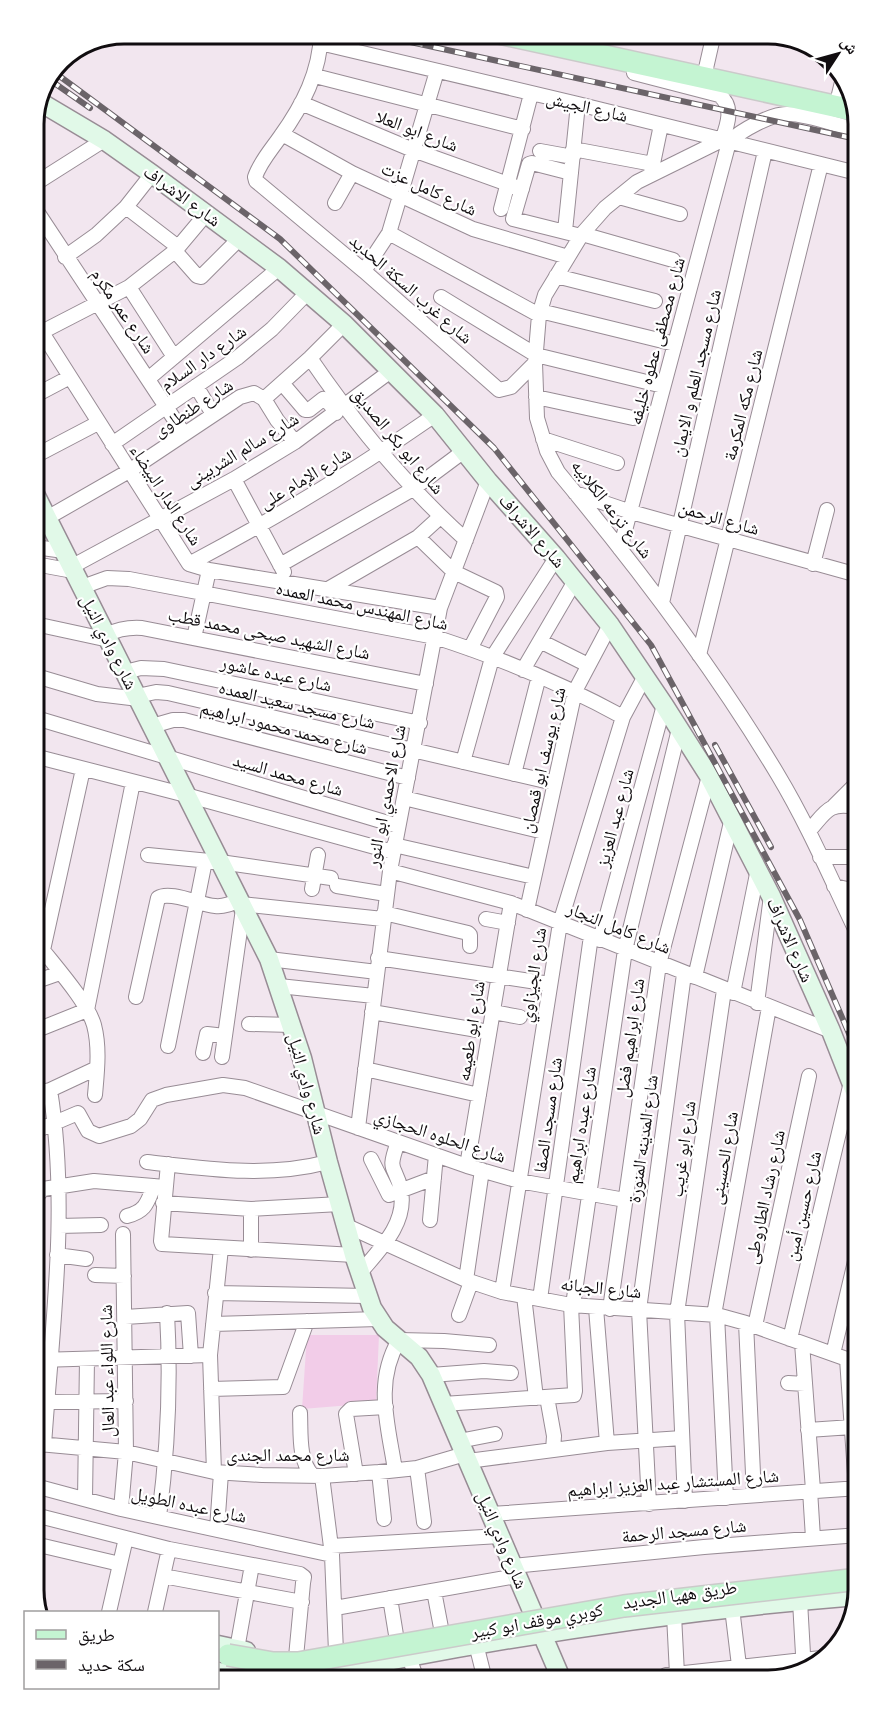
<svg xmlns="http://www.w3.org/2000/svg" width="892" height="1713" viewBox="0 0 892 1713" font-family="Signika,'Noto Naskh Arabic',sans-serif">
  <style>
    .pitch { fill: #f2cce8 }
    .lines { fill: none; stroke-linecap: round; stroke-linejoin: round }
    .street-casing { stroke: #988c95; stroke-width: 16 }
    .secondary-casing { stroke: #988c95; stroke-width: 21 }
    .primary-casing { stroke: #cbcaca; stroke-width: 24 }
    .street { stroke: #fff; stroke-width: 14 }
    .secondary { stroke: #e1f9e8; stroke-width: 18 }
    .primary { stroke: #c4f4d2; stroke-width: 21 }
    .rail-casing { stroke: #6b6469; stroke-width: 6 }
    .rail { stroke: #fff; stroke-width: 4; stroke-dasharray: 11; stroke-linecap: butt }
    .primary-bridge-casing { stroke: #cbcaca; stroke-width: 24; stroke-linecap: butt }
    .primary-bridge { stroke: #c4f4d2; stroke-width: 21 }
    .labels { text-anchor: middle; dominant-baseline: central; stroke-width: 4.5; stroke-linejoin: round; paint-order: stroke }
    .street-label { font-size: 18px; fill: #110d10; stroke: #fff }
    .rim { fill: none; stroke: #110d10; stroke-width: 3 }
  </style>
  <rect width="100%" height="100%" fill="#f2e6ef"/>
  <path class="pitch" d="M307,1335h72l-3,68 -74,6z"/>
  <g class="lines">
    <defs>
      <path id="street" d="M321,33c-1,39 -18,72 -41,104 -9,13 -20,25 -25,40l1,4 108,90 135,119 12,-3 24,-24
        M320,43l258,61 275,68
        M634,73l85,22c15,11 9,29 3,45l-85,42 -32,26 -23,26 -37,61 -6,20 -4,48 2,55 10,33 11,21c80,96 156,196 220,303 30,50 53,104 78,156
        M315,76l208,53
        M704,77l10,-44
        M301,103l112,47 109,39
        M836,107l7,-29
        M282,134l70,39 121,56 95,28
        M573,149l80,15
        M540,151l33,6
        M571,173l-39,-10 -3,1 -16,55 68,17
        M651,173l10,-48
        M33,185l71,-45
        M619,197l61,17
        M335,203l17,-30
        M34,207l150,227
        M126,207l52,40
        M501,209l30,-115
        M565,231l13,-127
        M389,233l150,82
        M582,234l91,26
        M175,251l22,25 4,1 39,-39
        M65,257l31,-22 30,-28 26,-33
        M364,271l25,-38 48,-162
        M556,276l99,25
        M129,287l45,70
        M441,297l95,58 127,31
        M540,311l135,33
        M34,320l155,244 20,6 231,38
        M36,335l93,-48 46,-36 31,-37
        M310,358c45,66 96,128 156,182
        M148,379l131,-111
        M282,383l23,27h4l14,-11 7,5 6,9
        M196,386l17,28
        M34,396l36,-19
        M536,397l97,21
        M264,399l13,21 18,22
        M543,439l74,24
        M112,444l125,-86 35,-29 36,-37
        M35,456l63,-33
        M234,479l50,93
        M575,493l56,19 223,62
        M47,518l82,-47 111,-74 14,-4 10,6 46,-41 34,-34
        M418,537l36,35 42,20 1,5 -27,52
        M35,547l29,4
        M620,549l109,-407c11,-11 43,-29 59,-28 19,0 45,10 64,15
        M35,564l38,7
        M189,564c85,-45 167,-94 246,-149
        M813,564l14,-54
        M280,565l133,-76 51,-38
        M71,567l163,-88 61,-37 97,-72
        M82,587l25,-9 22,1 306,58c65,21 128,47 188,80
        M328,589l90,-52 22,-20
        M662,603l103,-452
        M35,624l74,16
        M106,635c12,-6 22,-8 36,-7l284,56
        M194,638l15,-68
        M540,641l48,24
        M699,655l122,-491
        M523,670l52,-89
        M125,672l16,-4 23,1 256,54
        M36,676l61,18 42,5
        M137,696l19,-4 12,1 386,90
        M36,718l362,108
        M152,726l21,-6h11l224,58
        M36,762l2,-4h4l144,37 207,57
        M463,762l29,-104 64,-100
        M514,774l25,-98
        M404,798l140,34
        M834,806l21,-21
        M809,831c17,-19 19,-29 46,-24
        M394,845l140,32
        M148,855l72,7 111,16
        M820,857h36
        M390,871l121,32 320,128
        M337,886l49,8
        M834,886l22,5
        M312,889l6,-34
        M241,904l142,15
        M527,910l48,-219 35,-66
        M384,913l84,20 2,2v11
        M486,919l22,4
        M600,940l64,-235
        M38,944c16,21 49,57 56,81 6,23 3,47 1,70
        M43,950l40,-181
        M378,958l172,26
        M269,959l108,13
        M695,977l36,-155
        M37,981l23,-8
        M279,986l95,10
        M733,993l25,-124
        M136,997l22,-99c12,-8 42,7 57,8 9,1 16,-2 24,-6
        M757,1003l14,-107
        M372,1012l117,20
        M493,1012l27,5
        M249,1024l43,1
        M37,1030l50,-20 46,-228
        M168,1046l37,-185
        M203,1053l4,-19 18,2
        M222,1057l21,-148
        M365,1069l114,26
        M37,1093l13,-3 47,-22
        M358,1128l32,-257 50,-263 48,-127
        M38,1130l40,-17 10,18 11,5 32,-10 9,-7 12,-19 14,-5 57,-10 22,3 222,78 52,15 106,19
        M371,1159l18,36 45,-17
        M147,1162c61,7 120,16 181,0
        M168,1164l-7,77 1,3 192,11
        M467,1166l44,-263
        M38,1195l5,-6 51,-8 71,6
        M163,1203l88,6 89,-5
        M127,1216c19,-5 20,-13 27,-30
        M430,1220l6,-65
        M59,1226l42,-1
        M347,1226l119,54 36,12 69,13 146,10 29,8 112,40
        M251,1250v-41
        M57,1255l29,4
        M360,1273c19,-23 47,-49 41,-82 -5,-28 -15,-16 -3,-49
        M95,1275l29,1
        M466,1280l16,-110
        M502,1292l58,-369 63,-206 22,-41
        M215,1293l152,3
        M524,1296l12,102
        M540,1299l51,-363
        M573,1305l52,-355 54,-221
        M596,1308l11,135
        M610,1309l49,-345 50,-188
        M459,1315l12,-33
        M714,1315l55,-308
        M717,1315l9,183
        M125,1317l63,-4 3,43
        M746,1323l8,172
        M213,1324l165,-5
        M755,1326l54,-250
        M790,1339l61,-257
        M802,1343l11,147
        M833,1354l24,-101
        M847,1359l9,129
        M39,1360l171,-5
        M431,1375l53,-4 27,2
        M788,1383l17,1
        M211,1389l72,-2 24,-66
        M547,1397l7,39 -1,14
        M47,1402l79,-1
        M443,1404l131,-9 1,-4 -4,-86
        M300,1413c1,21 -2,47 13,63
        M808,1430l44,-3
        M459,1441l36,-7
        M39,1444l87,8 88,20 48,3 60,1 57,-4 38,-4 48,-14
        M44,1445c8,-118 25,-238 6,-355
        M468,1461l139,-18 75,-5
        M417,1468l7,54
        M395,1470c-7,-46 -21,-87 4,-130l45,1 45,4
        M214,1472l-4,-117 11,-107
        M379,1472l5,47
        M356,1474l-10,-60 5,-5 35,-2
        M322,1476l10,79 4,97
        M39,1487l82,22 211,46
        M810,1490l3,48
        M85,1499l2,-140
        M685,1501l-8,-188 47,-323
        M649,1504l-10,-194 45,-336
        M121,1509l5,-57 -3,-218
        M491,1514l368,-26
        M39,1516l130,33 131,25 4,3 -1,6 -7,74
        M159,1517c9,-69 12,-135 8,-204
        M217,1529l4,-56
        M39,1545l81,19
        M331,1546l169,-10
        M513,1566l191,-19 155,-12
        M163,1576l139,26
        M434,1591l8,42
        M390,1598l7,43
        M800,1601l4,71
        M335,1608l182,-32
        M732,1608l8,66
        M109,1612l17,-74
        M155,1612l14,-63
        M674,1615l3,59
        M476,1644l8,32
        M237,1649l15,-84
        M409,1657l7,20
        M666,1675l155,-17"/>
      <path id="secondary" d="M40,102l64,38 48,34 127,94 65,56 91,91 53,66 68,77 54,67 54,80 45,71 62,120 60,135 26,66
        M35,494l234,465 33,99 26,104 26,93 18,53 13,20 34,29 12,18 129,301
        M218,1645l28,6
        M218,1672l43,6
        M305,1678c182,-39 366,-67 552,-82"/>
      <path id="primary" d="M499,33l353,77"/>
    </defs>
    <use href="#street" class="street-casing"/>
    <use href="#secondary" class="secondary-casing"/>
    <use href="#primary" class="primary-casing"/>
    <use href="#street" class="street"/>
    <use href="#secondary" class="secondary"/>
    <use href="#primary" class="primary"/>
    <defs>
      <path id="rail" d="M369,33l483,105
        M54,72l226,167 214,209 157,197 149,275 57,132
        M50,80l40,28
        M715,745l56,102"/>
    </defs>
    <use href="#rail" class="rail-casing"/>
    <use href="#rail" class="rail"/>
    <defs>
      <path id="primary-bridge" d="M228,1655l45,8h25l326,-57 235,-27"/>
    </defs>
    <use href="#primary-bridge" class="primary-bridge-casing"/>
    <use href="#primary-bridge" class="primary-bridge"/>
  </g>
  <g class="labels">
    <g class="street-label">
      <text transform="translate(587 107) rotate(13)">شارع الجيش</text>
      <text transform="translate(417 131) rotate(21)">شارع ابو العلا</text>
      <text transform="translate(429 189) rotate(25)">شارع كامل عزت</text>
      <text transform="translate(182 196) rotate(36)">شارع الاشراف</text>
      <text transform="translate(411 289) rotate(41)">شارع غرب السكة الحديد</text>
      <text transform="translate(123 311) rotate(56)">شارع عمر مكرم</text>
      <text transform="translate(657 341) rotate(-75)">شارع مصطفى عطوه خليفه</text>
      <text transform="translate(203 358) rotate(-35)">شارع دار السلام</text>
      <text transform="translate(696 373) rotate(-77)">شارع مسجد العلم و الايمان</text>
      <text transform="translate(743 405) rotate(-76)">شارع مكه المكرمة</text>
      <text transform="translate(193 408) rotate(-33)">شارع طنطاوى</text>
      <text transform="translate(398 441) rotate(50)">شارع ابو بكر الصديق</text>
      <text transform="translate(242 450) rotate(-31)">شارع سالم الشربينى</text>
      <text transform="translate(305 478) rotate(-31)">شارع الإمام على</text>
      <text transform="translate(166 495) rotate(57)">شارع الدار البيضاء</text>
      <text transform="translate(612 509) rotate(52)">شارع ترعه الكلابيه</text>
      <text transform="translate(719 518) rotate(16)">شارع الرحمن</text>
      <text transform="translate(532 531) rotate(49)">شارع الاشراف</text>
      <text transform="translate(362 606) rotate(12)">شارع المهندس محمد العمده</text>
      <text transform="translate(269 634) rotate(11)">شارع الشهيد صبحى محمد قطب</text>
      <text transform="translate(109 642) rotate(63)">شارع وادي النيل</text>
      <text transform="translate(276 674) rotate(12)">شارع عبده عاشور</text>
      <text transform="translate(297 705) rotate(13)">شارع مسجد سعيد العمده</text>
      <text transform="translate(284 728) rotate(14)">شارع محمد محمود ابراهيم</text>
      <text transform="translate(543 760) rotate(-77)">شارع يوسف ابو قمصان</text>
      <text transform="translate(288 775) rotate(16)">شارع محمد السيد</text>
      <text transform="translate(386 796) rotate(-79)">شارع الاحمدي ابو النور</text>
      <text transform="translate(615 818) rotate(-75)">شارع عبد العزيز</text>
      <text transform="translate(619 928) rotate(22)">شارع كامل النجار</text>
      <text transform="translate(790 940) rotate(66)">شارع الاشراف</text>
      <text transform="translate(533 975) rotate(-81)">شارع الجيزاوي</text>
      <text transform="translate(471 1031) rotate(-81)">شارع ابو طعيمه</text>
      <text transform="translate(630 1038) rotate(-82)">شارع ابراهيم فضل</text>
      <text transform="translate(307 1084) rotate(75)">شارع وادي النيل</text>
      <text transform="translate(548 1115) rotate(-82)">شارع مسجد الصفا</text>
      <text transform="translate(581 1125) rotate(-81)">شارع عبده ابراهيم</text>
      <text transform="translate(440 1136) rotate(18)">شارع الحلوه الحجازي</text>
      <text transform="translate(643 1139) rotate(-82)">شارع المدينه المنورة</text>
      <text transform="translate(683 1149) rotate(-82)">شارع ابو غريب</text>
      <text transform="translate(724 1158) rotate(-80)">شارع الحسينى</text>
      <text transform="translate(765 1197) rotate(-78)">شارع رشاد الطاروطى</text>
      <text transform="translate(803 1206) rotate(-77)">شارع حسين أمين</text>
      <text transform="translate(601 1288) rotate(6)">شارع الجبانه</text>
      <text transform="translate(107 1371) rotate(-91)">شارع اللواء عبد العال</text>
      <text x="288" y="1455">شارع محمد الجندى</text>
      <text transform="translate(673 1483) rotate(-4)">شارع المستشار عبد العزيز ابراهيم</text>
      <text transform="translate(189 1505) rotate(12)">شارع عبده الطويل</text>
      <text transform="translate(684 1531) rotate(-5)">شارع مسجد الرحمة</text>
      <text transform="translate(502 1540) rotate(67)">شارع وادي النيل</text>
      <text transform="translate(680 1595) rotate(-8)">طريق ههيا الجديد</text>
      <text transform="translate(537 1621) rotate(-10)">كوبري موقف ابو كبير</text>
    </g>
  </g>
  <path d="M0 0H892V1713H0ZM124 44H768A80 80 0 0 1 848 124V1590A80 80 0 0 1 768 1670H124A80 80 0 0 1 44 1590V124A80 80 0 0 1 124 44Z" fill="#fff" fill-rule="evenodd"/>
  <path class="rim" d="M124 44H768A80 80 0 0 1 848 124V1590A80 80 0 0 1 768 1670H124A80 80 0 0 1 44 1590V124A80 80 0 0 1 124 44Z"/>
  <rect x="24" y="1611" width="195" height="78" fill="#ffffff" stroke="#a09e9f" stroke-width="1.5"/>
  <rect x="36" y="1630" width="30" height="9" fill="#c4f4d2" stroke="#a09e9f" stroke-width="1.5"/>
  <text x="78" y="1641" font-size="18" fill="#110d10">طريق</text>
  <rect x="36" y="1660" width="30" height="9" fill="#6b6469" stroke="#a09e9f" stroke-width="1.5"/>
  <text x="78" y="1671" font-size="18" fill="#110d10">سكة حديد</text>
  <g transform="translate(838 54) rotate(54)" stroke="#ffffff" stroke-width="4.5" paint-order="stroke">
  <path d="M0-4.5L10 22L0 15L-10 22Z" fill="#110d10"/>
  <text y="-9" font-size="16" font-weight="bold" text-anchor="middle" fill="#110d10">ش</text>
  </g>
</svg>
